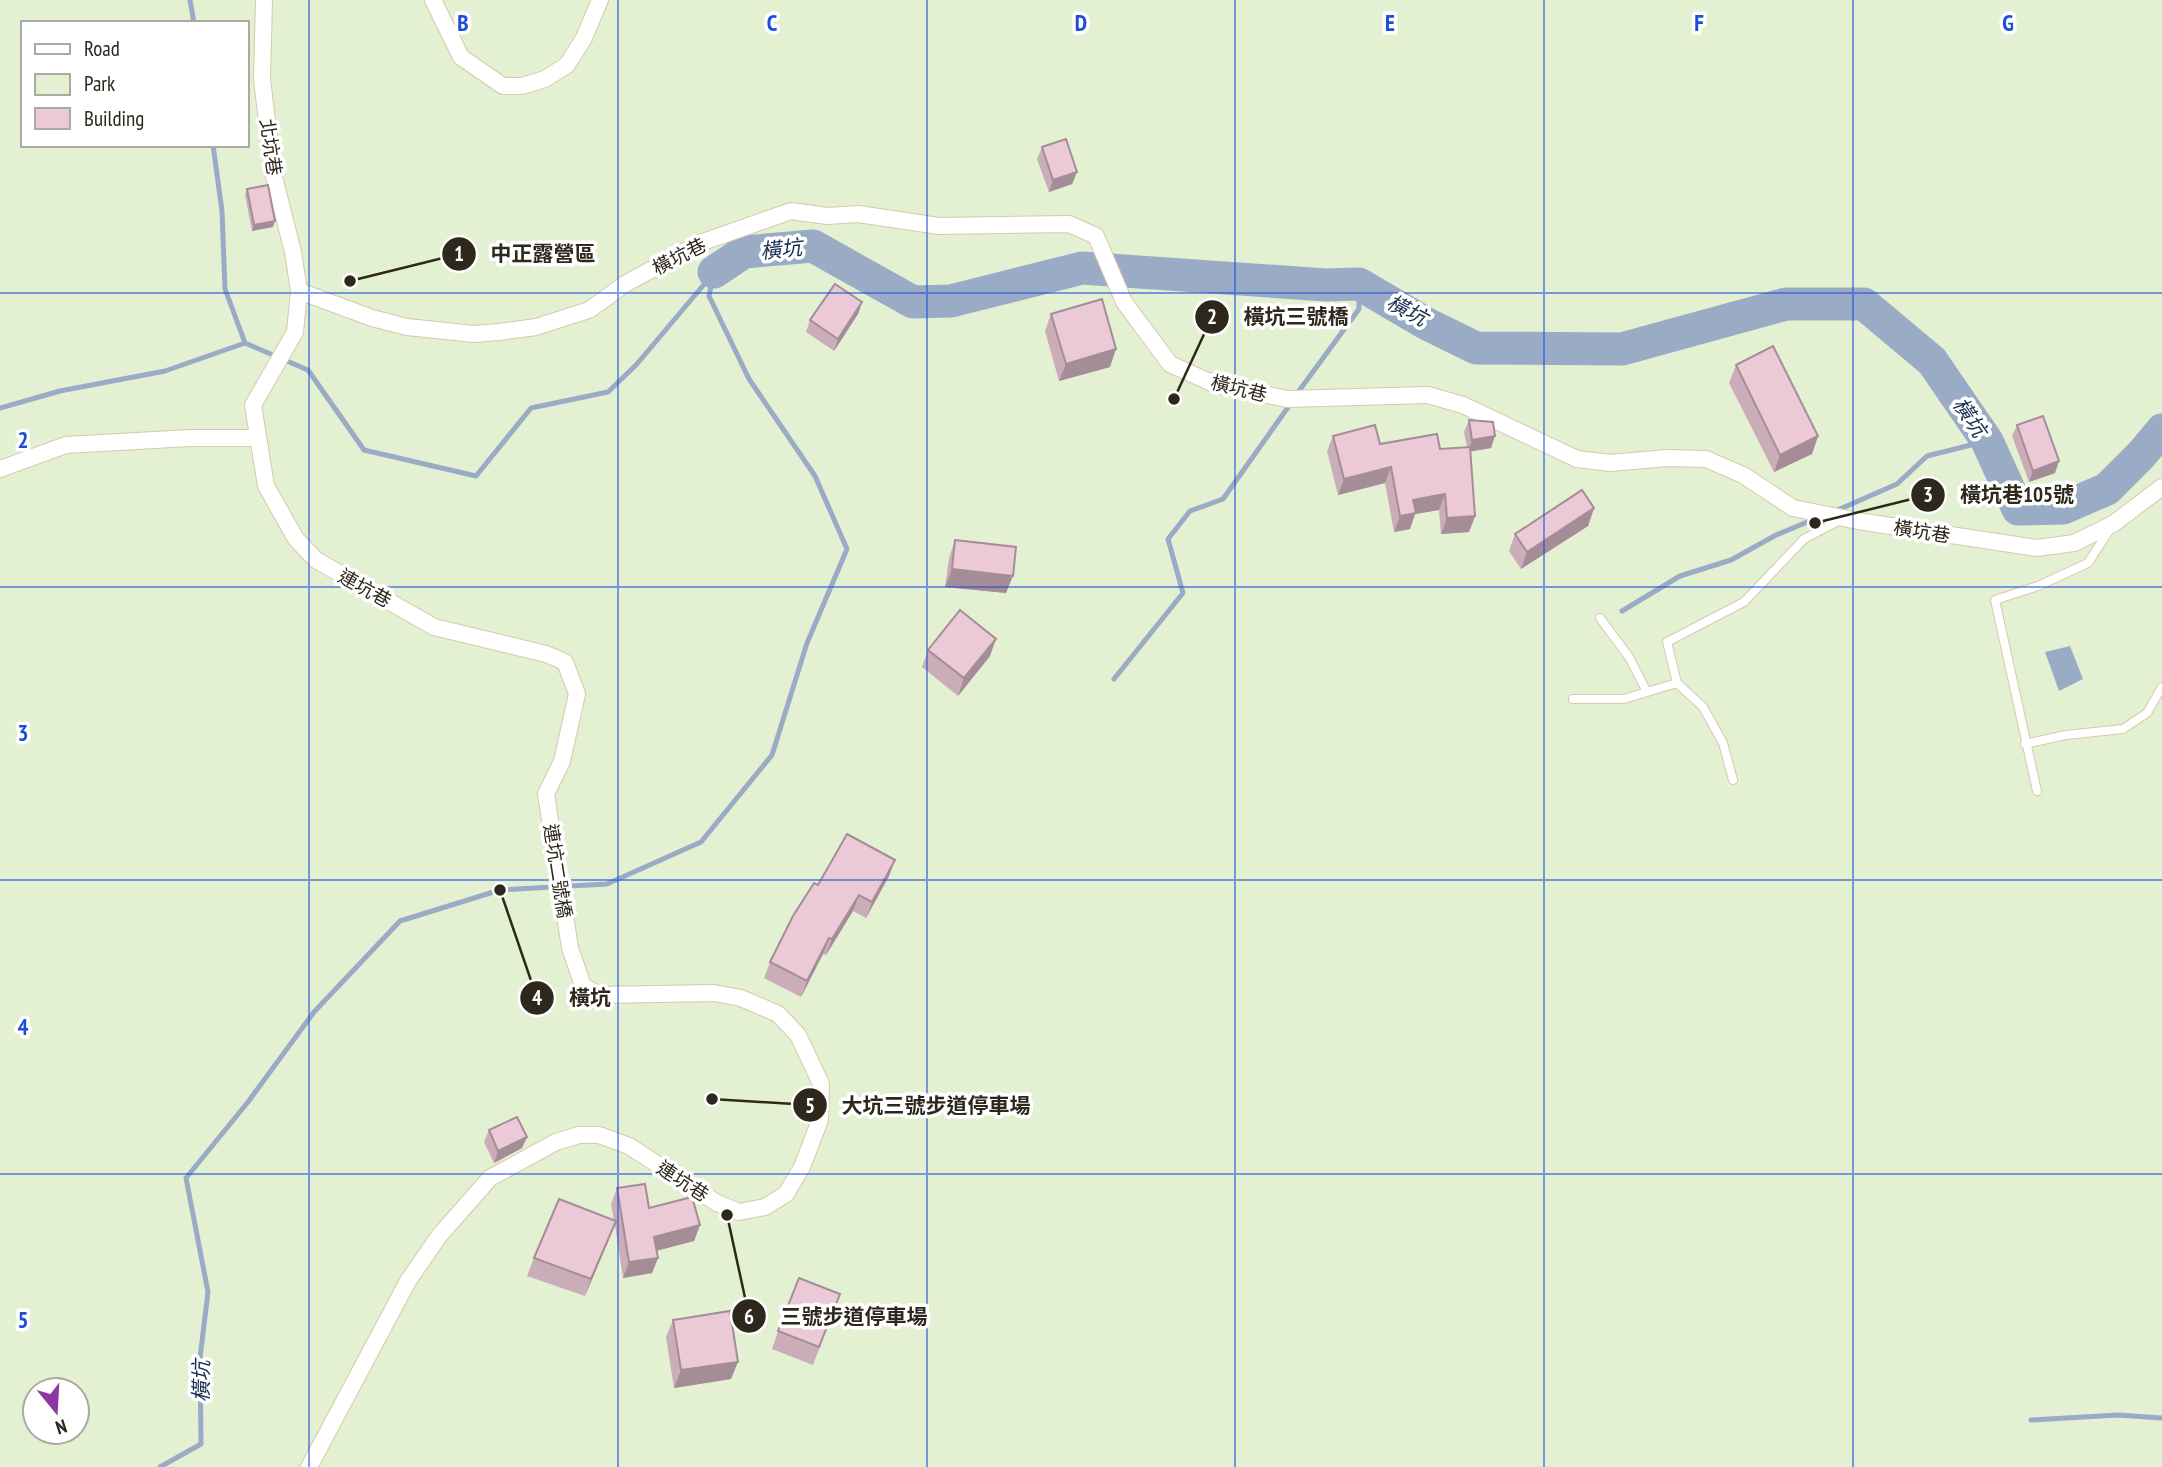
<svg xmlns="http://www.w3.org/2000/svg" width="2162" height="1467" viewBox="0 0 2162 1467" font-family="'PT Sans Narrow','Noto Sans TC',sans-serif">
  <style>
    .green { fill: #e3f0d2; fill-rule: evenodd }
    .water { fill: #9aabc5 }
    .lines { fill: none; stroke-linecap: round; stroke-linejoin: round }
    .stream { stroke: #9aabc5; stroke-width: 5 }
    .river { stroke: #9aabc5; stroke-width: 33 }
    .lane-casing { stroke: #d9c8ac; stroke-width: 10 }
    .street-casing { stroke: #d9c8ac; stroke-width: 18 }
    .lane { stroke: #fff; stroke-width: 8 }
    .street { stroke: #fff; stroke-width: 16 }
    .wall { fill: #caadb8 }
    .shaded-wall { fill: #a48d96 }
    .building { fill: #ebc9d6; stroke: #a48d96; stroke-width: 2 }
    .grid { fill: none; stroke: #1d4ed8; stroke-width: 2; stroke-opacity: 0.55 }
    .labels { text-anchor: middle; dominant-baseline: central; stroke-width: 7; stroke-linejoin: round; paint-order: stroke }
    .street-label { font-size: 19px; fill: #2d271c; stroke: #fff }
    .water-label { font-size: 21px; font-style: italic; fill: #182e52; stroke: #fff }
    .grid-label { font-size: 23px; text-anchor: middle; font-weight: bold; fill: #1d4ed8; stroke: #fff; stroke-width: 7; stroke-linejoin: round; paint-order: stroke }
    .leader { fill: none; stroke: #2d271c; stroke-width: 2.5 }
    .callout-dot { fill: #2d271c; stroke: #fff; stroke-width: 2.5 }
    .mark-label { font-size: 21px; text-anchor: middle; font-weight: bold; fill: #fff }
    .callout-label { font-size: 21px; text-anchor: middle; font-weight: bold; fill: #2d271c; stroke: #fff; stroke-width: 7; stroke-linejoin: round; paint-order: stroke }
  </style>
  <rect width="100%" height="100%" fill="#fef7eb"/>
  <path class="green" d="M0,0h2162v1467h-2162zM23,23h224v122h-224zM35,1390h42v42h-42z"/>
  <path class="water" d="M2070,646l13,33 -24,12 -14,-39z"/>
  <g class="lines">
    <path class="stream" d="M190,0l4,23
      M213,145l9,66 3,78 20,54
      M1296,395l63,-86v-25
      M0,408l60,-17 105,-20 80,-28 63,27 56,80 112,26 55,-68 77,-16 28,-27 76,-90
      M1833,512l64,-28 30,-28 60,-15
      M1622,611l58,-35 51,-16 45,-25 41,-17
      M1114,679l69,-86 -15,-54 22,-28 33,-12 68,-96
      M2031,1420l87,-5 44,3
      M160,1467l41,-23 -1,-86 8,-66 -22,-114 62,-76 66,-90 86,-91 100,-31 107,-6 94,-42 71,-87 35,-112 40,-94 -32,-73 -66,-97 -40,-83 5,-24"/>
    <path class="river" d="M714,272l30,-20 69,-6 100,56 38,-1 131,-33 244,17 33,-1 68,40 49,24 146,1 164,-45h78l68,57 55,80 31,68 45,-1 44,-19 34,-34 21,-25"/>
    <defs>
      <path id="lane" d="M1600,618l29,39 18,35
        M1573,699h51l53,-16
        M2025,744l41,-9 57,-6 24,-16 15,-26
        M1733,780l-10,-37 -20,-36 -26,-24 -10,-41 77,-40 60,-63 36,-19
        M2037,791l-42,-191 43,-14 50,-23 22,-34"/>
      <path id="street" d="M264,0l-2,79 11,94 20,79 6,39 -4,41 -42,73 13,81 30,53 20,21 118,67 112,27 19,8 12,32 -15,67 -16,33 24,154 13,38 16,9 115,-2 27,5 37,16 20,21 23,49 -1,36 -18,47 -16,27 -21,13 -26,5 -22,-9 -88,-57 -30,-11h-20l-23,7 -66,36 -51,58 -31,45 -99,186
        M433,0l28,57 42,29h19l23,-7 22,-14 17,-27 16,-38
        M299,291l73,27 35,9 67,7 25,-2 37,-5 53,-17 36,-26 75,-41 91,-32 36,5 31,-2 81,12 130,-2 27,12 28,66 46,62 44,20 73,15 141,-4 35,10 114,54 33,4 57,-5 39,1 37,16 50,33 65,13 179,27 37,-5 39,-19 49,-37
        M0,469l66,-24 124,-7h68"/>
    </defs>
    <use href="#lane" class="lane-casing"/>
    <use href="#street" class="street-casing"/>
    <use href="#lane" class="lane"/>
    <use href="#street" class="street"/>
  </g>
  <path class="wall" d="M1042,147l35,25 -5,12 -23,8 -12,-33z
    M247,189l26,38 -21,4 -7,-36z
    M862,302l-4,12 -24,37 -28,-19 4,-12z
    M1051,314l59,53 -51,14 -14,-50z
    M1736,365l82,71 -6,18 -38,18 -45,-89z
    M1469,420l22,28 -20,3 4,65 -6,16 -28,2 -2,-24 -24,4 -5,15 -16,3 -9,-49 -47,12 -11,-44 6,-15 47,8 60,5 27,-2 -3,-15z
    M2017,425l38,48 -26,9 -17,-46z
    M1594,508l-6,18 -67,43 -12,-18 6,-17z
    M955,540l51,53 -61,-6 4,-29z
    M928,650l62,6 -32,40 -36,-29z
    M889,876l-23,42 -13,-7 -27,44 -3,-1 -22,43 -37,-19 6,-16 48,-77z
    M489,1130l38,7 -5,11 -28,15 -10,-21z
    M617,1188l32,20 51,17 -6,16 -38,10 2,7 -6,15 -29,5 -8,-53 -30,71 -58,-20 7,-18 80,-37 -3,-17z
    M840,1294l-27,71 -41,-16 6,-18z
    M673,1320l58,59 -57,9 -8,-51z"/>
  <path class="shaded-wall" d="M1077,172l-5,12 -23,8 4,-12z
    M275,221l-2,6 -21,4 2,-6z
    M862,302l-4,12 -24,37 4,-12z
    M1116,349l-6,18 -51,14 7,-17z
    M1495,436l-4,12 -23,4 4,-12z
    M1818,436l-6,18 -38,18 6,-17z
    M2059,461l-4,12 -26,9 4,-11z
    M1391,467l-6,16 -47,12 6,-16z
    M1445,494l-6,16 -24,4 -5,15 -16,3 6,-16 13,-16z
    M1594,508l-6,18 -67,43 6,-17z
    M1475,516l-6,16 -28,2 6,-16z
    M952,569l61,7 -7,17 -61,-6z
    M996,639l-6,17 -32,40 6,-18z
    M895,860l-6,16 -23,42 6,-16z
    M859,895l-6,16 -27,44 6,-16z
    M829,938l-6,16 -22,43 6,-16z
    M527,1137l-5,11 -28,15 4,-12z
    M616,1221l-7,18 -24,57 6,-17z
    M700,1225l-6,16 -46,12 6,-16z
    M658,1258l-6,15 -29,5 6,-16z
    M738,1362l-7,17 -57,9 7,-18z"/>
  <path class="building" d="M1066,139l11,33 -24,8 -11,-33z
    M268,185l7,36 -21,4 -7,-36z
    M835,284l27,18 -24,37 -28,-19z
    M1102,299l14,50 -50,15 -15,-50z
    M1773,346l45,90 -38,19 -44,-90z
    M2043,416l16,45 -26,10 -16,-46z
    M1469,420l24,2 2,14 -23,4z
    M1375,425l5,19 57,-10 3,15 30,-2 5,69 -28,2 -2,-24 -32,6 3,13 -16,3 -9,-49 -47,12 -11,-43z
    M1582,490l12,18 -67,44 -12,-18z
    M955,540l61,7 -3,29 -61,-7z
    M960,610l36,29 -32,39 -36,-28z
    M847,834l48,26 -23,42 -13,-7 -27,44 -3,-1 -22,43 -37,-19 23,-46 21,-33 4,2z
    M517,1117l10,20 -29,14 -9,-21z
    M645,1184l4,24 43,-11 8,28 -46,12 4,21 -29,4 -12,-74z
    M559,1199l57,22 -25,58 -57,-21z
    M799,1278l41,16 -21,53 -41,-16z
    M730,1311l8,51 -57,8 -8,-50z"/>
  <path class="grid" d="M309,0v1467M618,0v1467M927,0v1467M1235,0v1467M1544,0v1467M1853,0v1467M0,293h2162M0,587h2162M0,880h2162M0,1174h2162"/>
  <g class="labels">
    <g class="street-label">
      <text transform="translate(271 147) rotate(82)">北坑巷</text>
      <text transform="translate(679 256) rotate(-27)">橫坑巷</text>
      <text transform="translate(1239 388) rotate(14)">橫坑巷</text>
      <text transform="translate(1922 531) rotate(9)">橫坑巷</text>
      <text transform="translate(365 588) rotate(29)">連坑巷</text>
      <text transform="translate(558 871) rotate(81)">連坑二號橋</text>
      <text transform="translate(683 1181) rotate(33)">連坑巷</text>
    </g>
    <g class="water-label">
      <text transform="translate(781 249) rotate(-6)">橫坑</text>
      <text transform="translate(1407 310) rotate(28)">橫坑</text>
      <text transform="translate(1970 417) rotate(56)">橫坑</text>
      <text transform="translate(201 1381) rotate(-89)">橫坑</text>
    </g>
  </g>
  <g class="grid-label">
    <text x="463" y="31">B</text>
    <text x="772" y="31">C</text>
    <text x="1081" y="31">D</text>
    <text x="1390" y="31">E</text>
    <text x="1699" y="31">F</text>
    <text x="2008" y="31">G</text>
    <text x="23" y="448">2</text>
    <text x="23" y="741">3</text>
    <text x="23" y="1035">4</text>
    <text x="23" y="1328">5</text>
  </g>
  <path class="leader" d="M350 281L459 254M1174 399L1212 317M1815 523L1928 495M500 890L537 998M712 1099L810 1105M727 1215L749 1316"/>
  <g class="callout-dot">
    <circle cx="350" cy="281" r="7"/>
    <circle cx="1174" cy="399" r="7"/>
    <circle cx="1815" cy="523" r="7"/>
    <circle cx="500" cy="890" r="7"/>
    <circle cx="712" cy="1099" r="7"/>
    <circle cx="727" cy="1215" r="7"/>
    <circle cx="459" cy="254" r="18"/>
    <circle cx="1212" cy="317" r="18"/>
    <circle cx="1928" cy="495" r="18"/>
    <circle cx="537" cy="998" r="18"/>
    <circle cx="810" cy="1105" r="18"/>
    <circle cx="749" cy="1316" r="18"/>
  </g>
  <g class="mark-label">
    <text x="459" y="261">1</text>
    <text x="1212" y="324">2</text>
    <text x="1928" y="502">3</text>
    <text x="537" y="1005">4</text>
    <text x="810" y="1113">5</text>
    <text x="749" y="1324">6</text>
  </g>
  <g class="callout-label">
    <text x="543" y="261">中正露營區</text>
    <text x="1296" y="324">橫坑三號橋</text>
    <text x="2017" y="502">橫坑巷105號</text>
    <text x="590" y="1005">橫坑</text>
    <text x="936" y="1113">大坑三號步道停車場</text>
    <text x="854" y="1324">三號步道停車場</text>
  </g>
  <rect x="21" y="21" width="228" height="126" fill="#ffffff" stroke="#aba9a4" stroke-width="2"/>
  <rect x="35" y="44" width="35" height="10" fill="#ffffff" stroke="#aba9a4" stroke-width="2"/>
  <text x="84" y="56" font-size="21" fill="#2d271c">Road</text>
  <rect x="35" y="74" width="35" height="21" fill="#e3f0d2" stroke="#aba9a4" stroke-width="2"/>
  <text x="84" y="91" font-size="21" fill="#2d271c">Park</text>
  <rect x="35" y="108" width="35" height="21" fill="#ebc9d6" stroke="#aba9a4" stroke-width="2"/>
  <text x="84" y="126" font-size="21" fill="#2d271c">Building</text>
  <g transform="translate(56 1411) rotate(162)"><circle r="33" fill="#ffffff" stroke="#aba9a4" stroke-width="2"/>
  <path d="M0-5L12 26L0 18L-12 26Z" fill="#8d37a4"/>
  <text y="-10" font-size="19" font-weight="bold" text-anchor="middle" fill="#2d271c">N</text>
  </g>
</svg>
